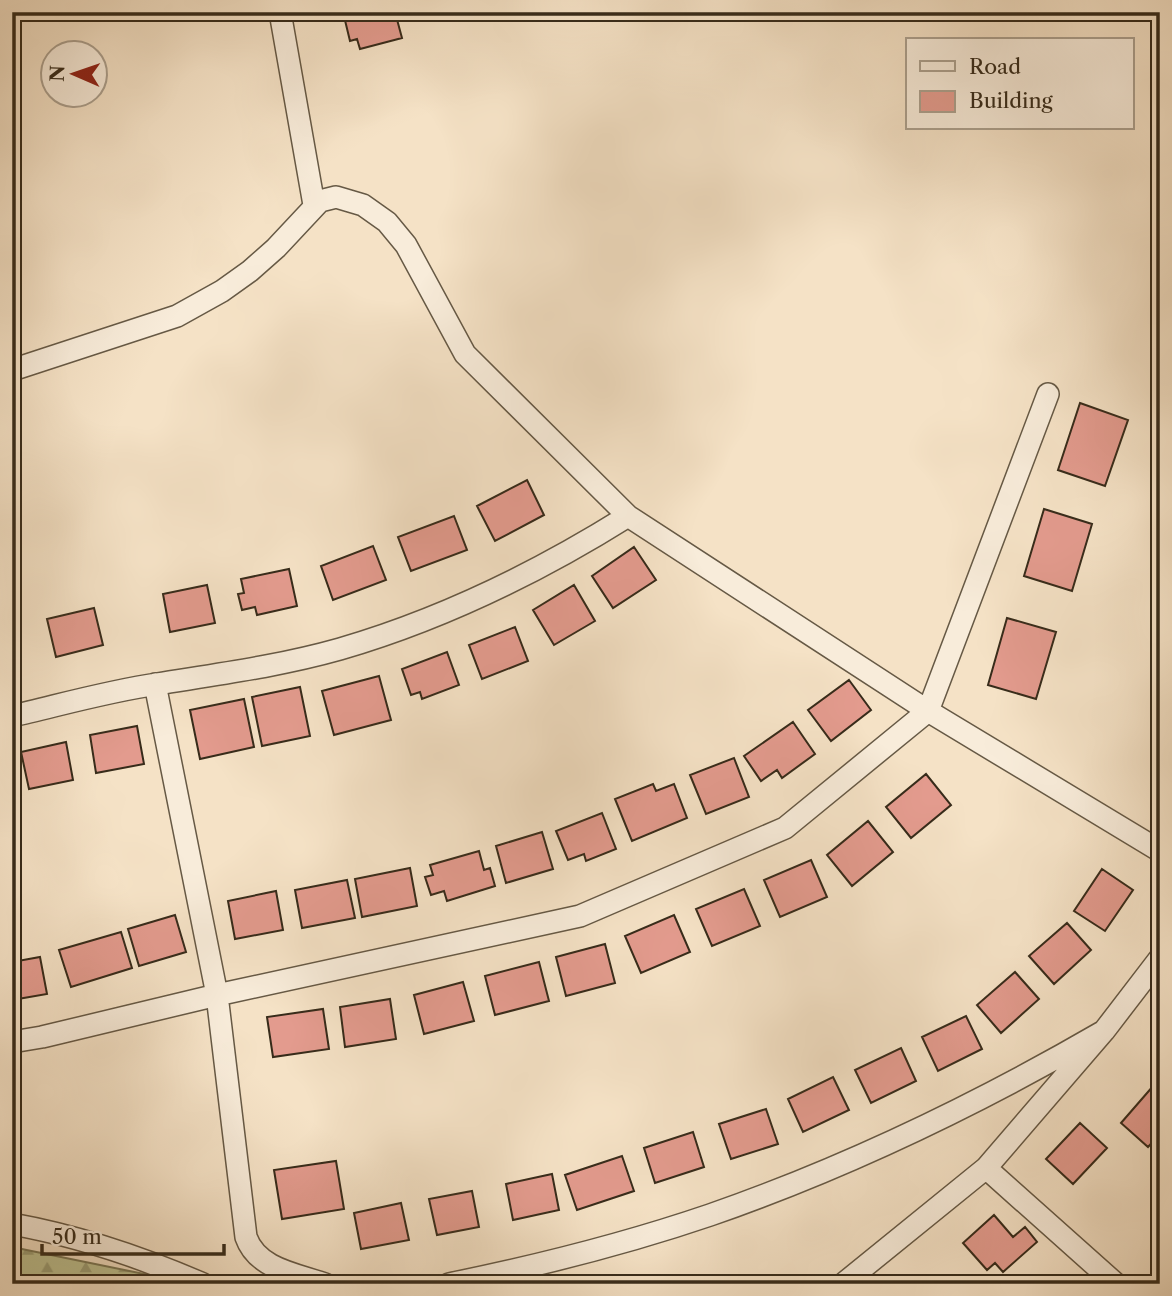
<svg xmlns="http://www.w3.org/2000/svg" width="1172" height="1296" viewBox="0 0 1172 1296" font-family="'Libre Caslon Text',serif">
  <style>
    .forest { fill: url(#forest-firs); stroke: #7a7756; stroke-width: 2 }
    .building { fill: #e39b8e; stroke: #372b1a; stroke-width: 2 }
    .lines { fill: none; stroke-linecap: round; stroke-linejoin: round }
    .minor-casing { stroke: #665945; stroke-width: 24 }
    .minor { stroke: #f8ecda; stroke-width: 21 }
  </style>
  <defs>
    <pattern id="forest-firs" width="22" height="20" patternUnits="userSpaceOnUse" patternTransform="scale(1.75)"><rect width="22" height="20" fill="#bec393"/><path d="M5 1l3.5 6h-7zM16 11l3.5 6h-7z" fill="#9b9f77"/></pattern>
  </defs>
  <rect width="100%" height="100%" fill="#f5e2c6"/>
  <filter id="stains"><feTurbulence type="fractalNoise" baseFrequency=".00286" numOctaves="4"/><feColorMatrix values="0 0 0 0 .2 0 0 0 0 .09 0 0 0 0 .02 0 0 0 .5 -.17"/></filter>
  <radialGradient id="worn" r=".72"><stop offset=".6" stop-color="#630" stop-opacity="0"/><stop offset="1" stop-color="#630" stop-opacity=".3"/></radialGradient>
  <path class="forest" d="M12,1247l181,37h-181z"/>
  <path class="building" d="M343,12h52l7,26 -42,11 -3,-10 -7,2z
    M1080,403l48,17 -23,66 -47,-16z
    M527,480l17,35 -49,26 -18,-35z
    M1044,509l48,15 -20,67 -48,-15z
    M454,516l13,34 -56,21 -13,-34z
    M373,546l13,34 -53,20 -12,-34z
    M634,547l22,33 -43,28 -21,-32z
    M289,569l8,37 -40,9 -2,-8 -13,3 -4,-16 6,-1 -3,-14z
    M207,585l8,38 -45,9 -7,-38z
    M574,585l21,36 -41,24 -21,-35z
    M94,608l9,37 -47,12 -9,-38z
    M1007,618l49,14 -20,67 -48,-14z
    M515,627l13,34 -46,18 -13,-34z
    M447,652l12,33 -37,14 -2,-7 -9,3 -9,-26z
    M379,676l12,44 -57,15 -12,-44z
    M849,680l22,30 -40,31 -23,-31z
    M300,687l10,49 -48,10 -10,-49z
    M244,699l10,48 -54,12 -10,-49z
    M793,722l22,32 -33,24 -5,-8 -16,11 -17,-25z
    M137,726l7,38 -48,9 -6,-38z
    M66,742l7,38 -44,9 -8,-37z
    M734,758l15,39 -43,17 -16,-39z
    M926,774l25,31 -40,33 -25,-31z
    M653,784l3,7 18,-7 13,34 -55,23 -17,-42z
    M602,813l14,36 -30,12 -2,-7 -16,6 -12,-29z
    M868,821l25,31 -41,34 -25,-31z
    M542,832l11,37 -47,14 -10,-37z
    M479,851l5,19 6,-2 5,18 -48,15 -3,-10 -13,4 -6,-18 8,-2 -3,-10z
    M811,860l16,37 -47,20 -16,-37z
    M410,868l7,38 -55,11 -7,-38z
    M1102,869l31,21 -28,41 -31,-20z
    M347,880l8,38 -53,10 -7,-38z
    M744,889l16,37 -48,20 -16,-37z
    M276,891l7,39 -48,9 -7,-38z
    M175,915l11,37 -47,14 -11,-37z
    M674,915l16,37 -49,21 -16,-37z
    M1067,923l24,27 -37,34 -25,-28z
    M121,932l11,36 -61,19 -12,-37z
    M605,944l10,39 -49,13 -10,-39z
    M40,957l7,37 -35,6v-38z
    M539,962l10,39 -54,14 -10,-39z
    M1015,972l24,27 -38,34 -24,-28z
    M463,982l11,39 -50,13 -10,-39z
    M390,999l6,40 -51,8 -5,-40z
    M323,1009l6,40 -56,8 -6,-40z
    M966,1016l16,33 -44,22 -16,-34z
    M901,1048l15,33 -45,22 -16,-33z
    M833,1077l16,33 -46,22 -15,-33z
    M1154,1085l6,5v44l-12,13 -27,-24z
    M766,1109l12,35 -47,15 -12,-35z
    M1080,1123l27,25 -34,36 -27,-25z
    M693,1132l11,35 -49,16 -11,-35z
    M622,1156l12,35 -57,19 -12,-35z
    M336,1161l8,48 -62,10 -8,-49z
    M552,1174l7,36 -46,10 -7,-36z
    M472,1191l7,36 -42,8 -8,-36z
    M401,1203l8,37 -48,9 -7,-36z
    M994,1215l19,22 12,-10 12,15 -34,30 -8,-9 -8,7 -24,-27z"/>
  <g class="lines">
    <defs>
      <path id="minor" d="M280,12l34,193
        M12,370l165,-54 45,-25 28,-20 26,-23 44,-47 16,-4 27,8 24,17 19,23 59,109 163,162 300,195 232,140
        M155,684l62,311 29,242c11,32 50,37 79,47
        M12,716c48,-11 97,-25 145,-32 62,-10 123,-18 183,-35 103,-30 197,-76 288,-133
        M12,1042l30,-5 175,-42 363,-79 205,-88 143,-117 120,-317
        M986,1168l130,116
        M12,1224c67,12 129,33 191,60
        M449,1284c88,-18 176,-40 261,-69 138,-48 268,-111 394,-184
        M843,1284l143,-116 118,-137 56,-73"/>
    </defs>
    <use href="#minor" class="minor-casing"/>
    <use href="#minor" class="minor"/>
  </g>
  <rect width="1172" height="1296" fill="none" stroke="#f5e2c6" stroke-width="42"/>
  <rect x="14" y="14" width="1144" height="1268" fill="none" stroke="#372b1a" stroke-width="3.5"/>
  <rect x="21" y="21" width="1130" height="1254" fill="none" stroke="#372b1a" stroke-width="2"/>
  <rect x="906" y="38" width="228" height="91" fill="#f8ecda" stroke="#ab9f8d" stroke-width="2"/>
  <rect x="920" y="61" width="35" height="10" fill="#f8ecda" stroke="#ab9f8d" stroke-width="2"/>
  <text x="969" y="74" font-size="21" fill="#372b1a">Road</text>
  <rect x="920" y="91" width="35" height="21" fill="#e39b8e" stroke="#ab9f8d" stroke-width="2"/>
  <text x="969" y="108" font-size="21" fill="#372b1a">Building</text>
  <g transform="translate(74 74) rotate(272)"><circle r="33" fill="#f8ecda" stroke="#ab9f8d" stroke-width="2"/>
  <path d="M0-5L12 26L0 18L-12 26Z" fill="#8f2418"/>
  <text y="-10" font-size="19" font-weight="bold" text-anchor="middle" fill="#372b1a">N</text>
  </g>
  <path d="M42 1244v10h182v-10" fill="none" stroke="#372b1a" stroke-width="3.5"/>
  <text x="52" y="1244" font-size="21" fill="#372b1a" stroke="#f8ecda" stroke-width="5" paint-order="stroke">50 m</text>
  <rect width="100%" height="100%" filter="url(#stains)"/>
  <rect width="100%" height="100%" fill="url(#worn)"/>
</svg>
